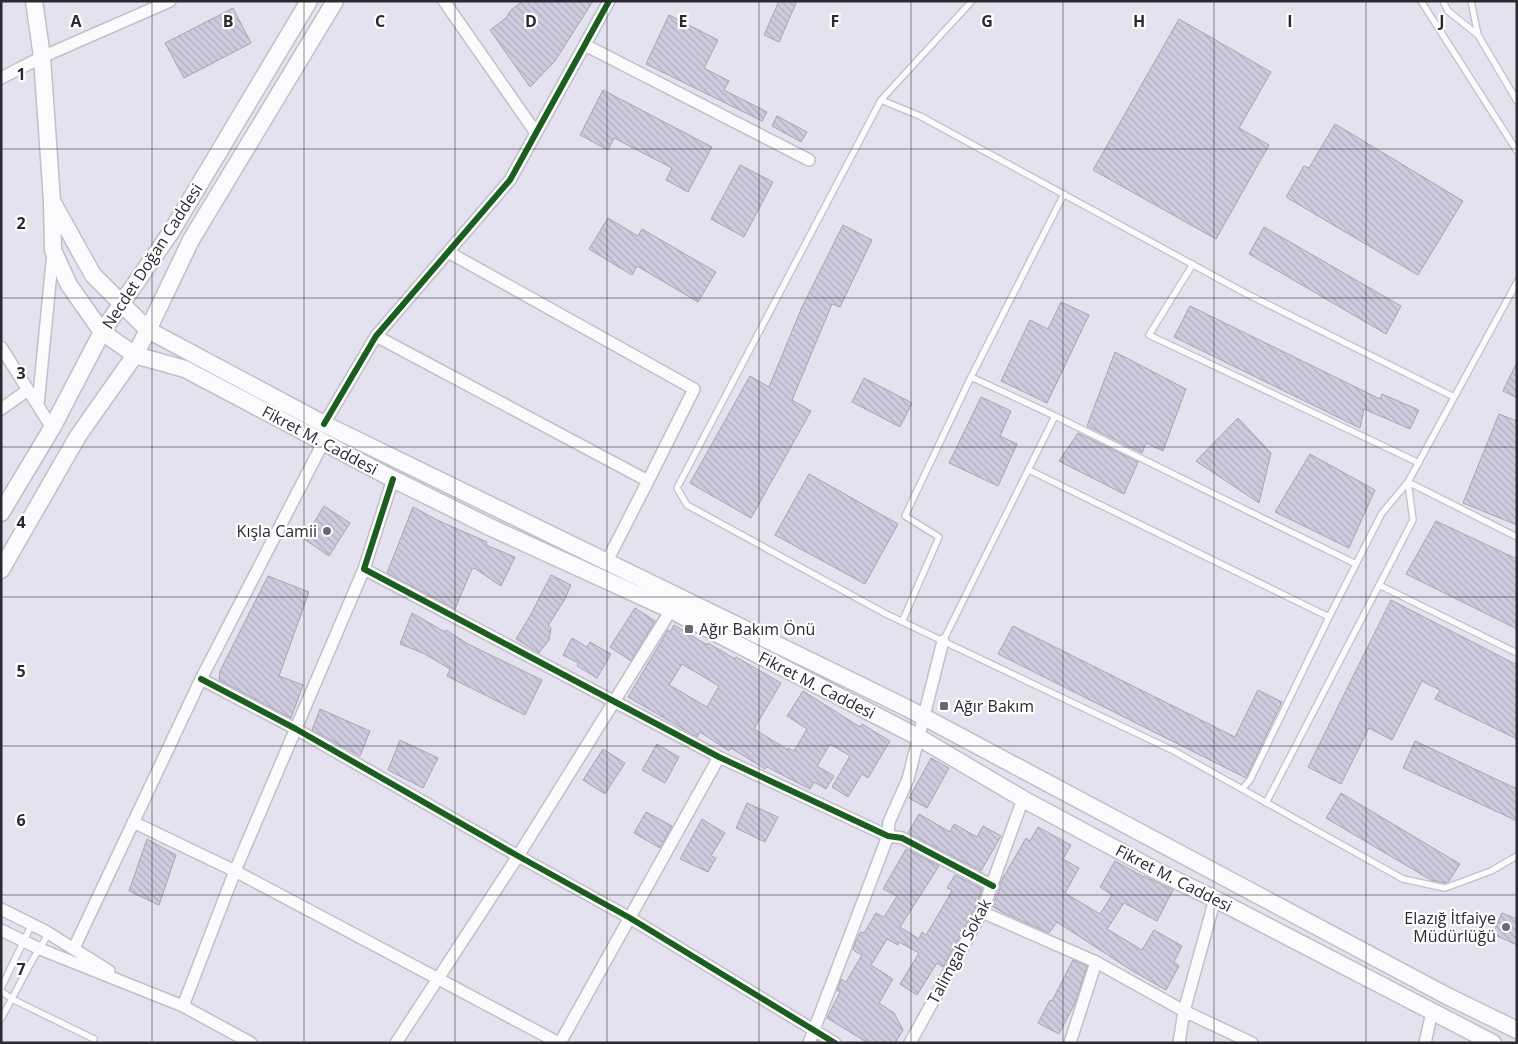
<svg xmlns="http://www.w3.org/2000/svg" width="1518" height="1044" viewBox="0 0 1518 1044" font-family="'Open Sans',sans-serif">
  <style>
    .building { fill: url(#building-back-hatch); stroke: #a6a6af; fill-rule: evenodd }
    .lines { fill: none; stroke-linecap: round; stroke-linejoin: round }
    .lane-casing { stroke: #c1bfc9; stroke-width: 8 }
    .street-casing { stroke: #c1bfc9; stroke-width: 14 }
    .secondary-casing { stroke: #c1bfc9; stroke-width: 19 }
    .lane { stroke: #fbfbfd; stroke-width: 5.5 }
    .street { stroke: #fbfbfd; stroke-width: 11 }
    .secondary { stroke: #fbfbfd; stroke-width: 16 }
    .cycleway-casing { stroke: #fff; stroke-width: 9 }
    .cycleway { stroke: #1b5e20; stroke-width: 6 }
    .grid { fill: none; stroke: #2a2932; stroke-width: 1; stroke-opacity: 0.55 }
    .poi-dot { fill: #6b6a74; stroke: #fff; stroke-width: 2 }
    .labels { text-anchor: middle; dominant-baseline: central; stroke-width: 4.5; stroke-linejoin: round; paint-order: stroke }
    .street-label { font-size: 16px; fill: #2a2932; stroke: #fff }
    .poi-label { font-size: 16px; fill: #2a2932; stroke: #fff; text-anchor: end }
    .grid-label { font-size: 16px; text-anchor: middle; font-weight: bold; fill: #2a2932; stroke: #fff; stroke-width: 4.5; stroke-linejoin: round; paint-order: stroke }
  </style>
  <defs>
    <pattern id="building-back-hatch" width="6" height="6" patternUnits="userSpaceOnUse" patternTransform="scale(1.25)"><rect width="6" height="6" fill="#cecbdf"/><path d="M-1 5l2 2M0 0l6 6M5-1l2 2" fill="none" stroke="#b1aec0"/></pattern>
  </defs>
  <rect width="100%" height="100%" fill="#e4e2ef"/>
  <path class="building" d="M523,1h70l-38,60 -25,26 -40,-57 16,-12 5,-8z
    M779,1h18l-18,41 -15,-7z
    M233,8l18,35 -67,35 -19,-35z
    M669,15l49,25 -14,28 25,13 -5,9 43,22 -5,9 -116,-57z
    M1179,19l92,53 -32,56 30,17 -53,94 -123,-69z
    M603,90l109,57 -24,45 -22,-12 6,-12 -58,-30 -6,12 -28,-15z
    M777,116l30,16 -6,10 -29,-16z
    M1335,124l128,77 -45,74 -132,-78 18,-31 5,2z
    M740,165l33,17 -29,55 -33,-18z
    M608,218l30,18 4,-7 74,43 -18,30 -61,-36 -5,9 -43,-26z
    M843,225l29,15 -32,67 -8,-3 -40,96 19,11 -60,107 -61,-35 60,-107 19,11 33,-80z
    M1264,227l137,79 -15,28 -137,-80z
    M1061,302l28,13 -42,88 -46,-22 29,-61 18,9z
    M1190,306l190,93 2,-5 37,16 -9,19 -46,-20 -4,19 -186,-91z
    M1115,352l71,37 -23,62 -17,-8 -4,10 -55,-27z
    M1517,362v36l-14,-7z
    M864,378l48,25 -12,24 -48,-25z
    M981,397l30,14 -11,25 17,8 -19,42 -49,-23z
    M1499,414l18,7v104l-54,-22z
    M1238,418l33,35 -12,50 -63,-42z
    M1078,433l60,29 -14,32 -65,-33z
    M1310,454l65,36 -26,58 -74,-36z
    M809,474l89,50 -33,60 -90,-49z
    M324,506l26,17 -21,33 -25,-17z
    M413,507l24,13 50,22 -1,3 29,12 -14,29 -27,-18 -3,3 -16,38 -68,-36z
    M1436,521l81,38v70l-111,-55z
    M551,575l20,10 -6,14 -17,27 3,2 -2,12 -10,13 -23,-14 14,-23z
    M268,576l41,16 -30,84 24,9 -12,33 -72,-38 1,-9z
    M1391,600l126,65v74l-82,-40 5,-9 -18,-9 -30,59 -23,-12 -28,56 -33,-17z
    M635,608l20,13 -24,40 -21,-14z
    M412,613l33,19 1,-2 22,14 74,36 -17,35 -78,-39 3,-7 -27,-16 -23,-9z
    M674,625l33,20 1,-2 27,16 1,-2 45,26 -27,46 34,21v-2l6,3 13,-22 -20,-13 16,-25 57,36 2,-3 28,17 -22,37 -6,-4 -14,23 -16,-10 18,-31 -20,-12 -13,22 17,10 -8,13 -12,-7 -4,7 -43,-22 -2,2 -34,-21 -2,3 -29,-19 -3,5 -69,-40 40,-67 2,2zM682,664l37,22 -12,21 -38,-22z
    M1013,626l222,111 23,-47 24,12 -36,76 -248,-124z
    M572,638l15,9 3,-5 21,12 -14,24 -20,-12 1,-3 -15,-8z
    M320,709l50,22 -10,25 -48,-26z
    M400,740l38,18 -15,30 -35,-18z
    M1415,741l102,48v32l-114,-53z
    M657,744l22,13 -14,26 -23,-13z
    M603,749l22,14 -20,31 -22,-14z
    M931,758l18,10 -22,40 -18,-10z
    M1341,793l119,71 -11,17 -4,2 -14,-3 -105,-62z
    M747,803l31,14 -13,25 -29,-14z
    M646,812l26,14 -12,22 -26,-15z
    M919,814l31,18 4,-8 23,13 6,-11 18,10 -20,35 -73,-38z
    M702,819l23,14 -14,23 5,2 -8,14 -28,-13z
    M1038,827l33,18 -8,14 16,9 -14,25 35,21 12,-19 -12,-8 15,-26 29,16v-1l29,14 -16,31 -33,-18 -17,26 35,21 12,-20 28,16 -8,16 5,4 -13,24 -35,-20 -74,-48 -8,11 -45,-20 -12,-7 8,-17v-6l26,-45 4,3z
    M147,839l29,16 -17,50 -30,-14z
    M906,849l33,17 -39,61 19,12 3,-7 4,3 22,-37 4,-8 -5,-2 8,-13 27,14 -7,20 -32,58 -6,-4 -20,32 -17,-11 19,-31 -20,-11 -1,3 -11,-6 -16,26 22,14 -14,24 15,10 9,17 -8,13h-27l-41,-25 13,-26 -3,-2 4,-11 5,3 16,-27 -9,-5 3,-10 5,-8 3,1 12,-20 8,4 13,-21 -14,-7z
    M1502,913l15,6v26l-24,-11z
    M1073,960l14,6 -11,35 -17,33 -21,-11 12,-23 2,1z"/>
  <g class="lines">
    <defs>
      <path id="lane" d="M972,1l-91,99 -204,388 10,17 199,109 288,137 229,128 42,9 46,-17 26,-15
        M1421,1l96,150
        M1443,1l5,10 30,24
        M1471,1l7,34 39,66
        M881,100l39,16 325,177 209,104
        M1193,264l-44,71 270,128
        M971,377l84,39 301,148
        M1029,470l300,147
        M1408,482l109,55
        M1379,585l138,68
        M902,622l37,-85 -34,-21 66,-139 93,-183
        M943,641l112,-225
        M1242,789l8,-9 79,-163 53,-104 26,-31 109,-200
        M1266,803l147,-283 -5,-38
        M1,988l31,-64
        M1,991l11,8 82,40
        M1,1019l32,-60 16,-26"/>
      <path id="street" d="M444,1l92,132
        M585,45l224,115
        M1,78l41,-21 128,-56
        M448,252l246,137 -46,92
        M376,336l272,145 -41,80
        M1,347l51,81
        M38,405l15,-153
        M1,409l27,-19
        M324,424l52,-88 134,-156 99,-179
        M393,479l-29,90 355,188 169,79 14,2 91,48
        M201,679l95,50 222,127 112,62 205,125
        M133,822l102,49 324,172
        M1,909l44,22 64,40
        M982,912l114,50 88,49 68,32
        M1,930l39,19 143,57 68,37
        M74,948l127,-269 122,-236
        M183,1006l52,-135 129,-302
        M396,1043l122,-187 153,-246
        M560,1043l159,-286
        M809,1043l79,-207 1,-14 19,-43 35,-138
        M910,1043l72,-131 41,-113
        M1070,1043l26,-81
        M1179,1043l5,-32 31,-112
        M1425,1043l7,-31"/>
      <path id="secondary" d="M34,1l8,56 10,144 1,49 16,35 33,47 33,23 50,14 208,110 101,50 177,81 247,127 105,62 134,72 58,28 278,144
        M53,203l40,72 55,55 176,94 583,284 540,288 70,34
        M1,513l51,-85 50,-96 69,-100 138,-231
        M1,570l77,-134 57,-81 13,-25 43,-90 144,-239"/>
    </defs>
    <use href="#lane" class="lane-casing"/>
    <use href="#street" class="street-casing"/>
    <use href="#secondary" class="secondary-casing"/>
    <use href="#lane" class="lane"/>
    <use href="#street" class="street"/>
    <use href="#secondary" class="secondary"/>
    <defs>
      <path id="cycleway" d="M324,424l52,-88 134,-156 99,-179
        M393,479l-29,90 355,188 169,79 14,2 91,48
        M201,679l95,50 222,127 112,62 205,125"/>
    </defs>
    <use href="#cycleway" class="cycleway-casing"/>
    <use href="#cycleway" class="cycleway"/>
  </g>
  <path class="grid" d="M152,1v1042M304,1v1042M455,1v1042M607,1v1042M759,1v1042M911,1v1042M1063,1v1042M1214,1v1042M1366,1v1042M1,149h1516M1,298h1516M1,447h1516M1,597h1516M1,746h1516M1,895h1516"/>
  <g class="poi-dot">
    <circle cx="327" cy="531" r="5"/>
    <rect x="684" y="624" width="10" height="10" rx="2.5"/>
    <rect x="939" y="701" width="10" height="10" rx="2.5"/>
    <circle cx="1506" cy="927" r="5"/>
  </g>
  <g class="labels">
    <g class="street-label">
      <text transform="translate(152 256) rotate(-57)">Necdet Doğan Caddesi</text>
      <text transform="translate(320 440) rotate(28)">Fikret M. Caddesi</text>
      <text transform="translate(817 685) rotate(27)">Fikret M. Caddesi</text>
      <text transform="translate(1174 878) rotate(27)">Fikret M. Caddesi</text>
      <text transform="translate(959 951) rotate(-62)">Talimgah Sokak</text>
    </g>
    <g class="poi-label">
      <text x="317" y="531">Kışla Camii</text>
      <text x="699" y="629" text-anchor="start">Ağır Bakım Önü</text>
      <text x="954" y="706" text-anchor="start">Ağır Bakım</text>
      <text x="1496" y="918">Elazığ İtfaiye<tspan x="1496" dy="18">Müdürlüğü</tspan></text>
    </g>
  </g>
  <g class="grid-label">
    <text x="76" y="27">A</text>
    <text x="228" y="27">B</text>
    <text x="380" y="27">C</text>
    <text x="531" y="27">D</text>
    <text x="683" y="27">E</text>
    <text x="835" y="27">F</text>
    <text x="987" y="27">G</text>
    <text x="1139" y="27">H</text>
    <text x="1290" y="27">I</text>
    <text x="1442" y="27">J</text>
    <text x="21" y="80">1</text>
    <text x="21" y="229">2</text>
    <text x="21" y="379">3</text>
    <text x="21" y="528">4</text>
    <text x="21" y="677">5</text>
    <text x="21" y="826">6</text>
    <text x="21" y="975">7</text>
  </g>
  <rect width="1518" height="1044" fill="none" stroke="#2a2932" stroke-width="5"/>
</svg>
